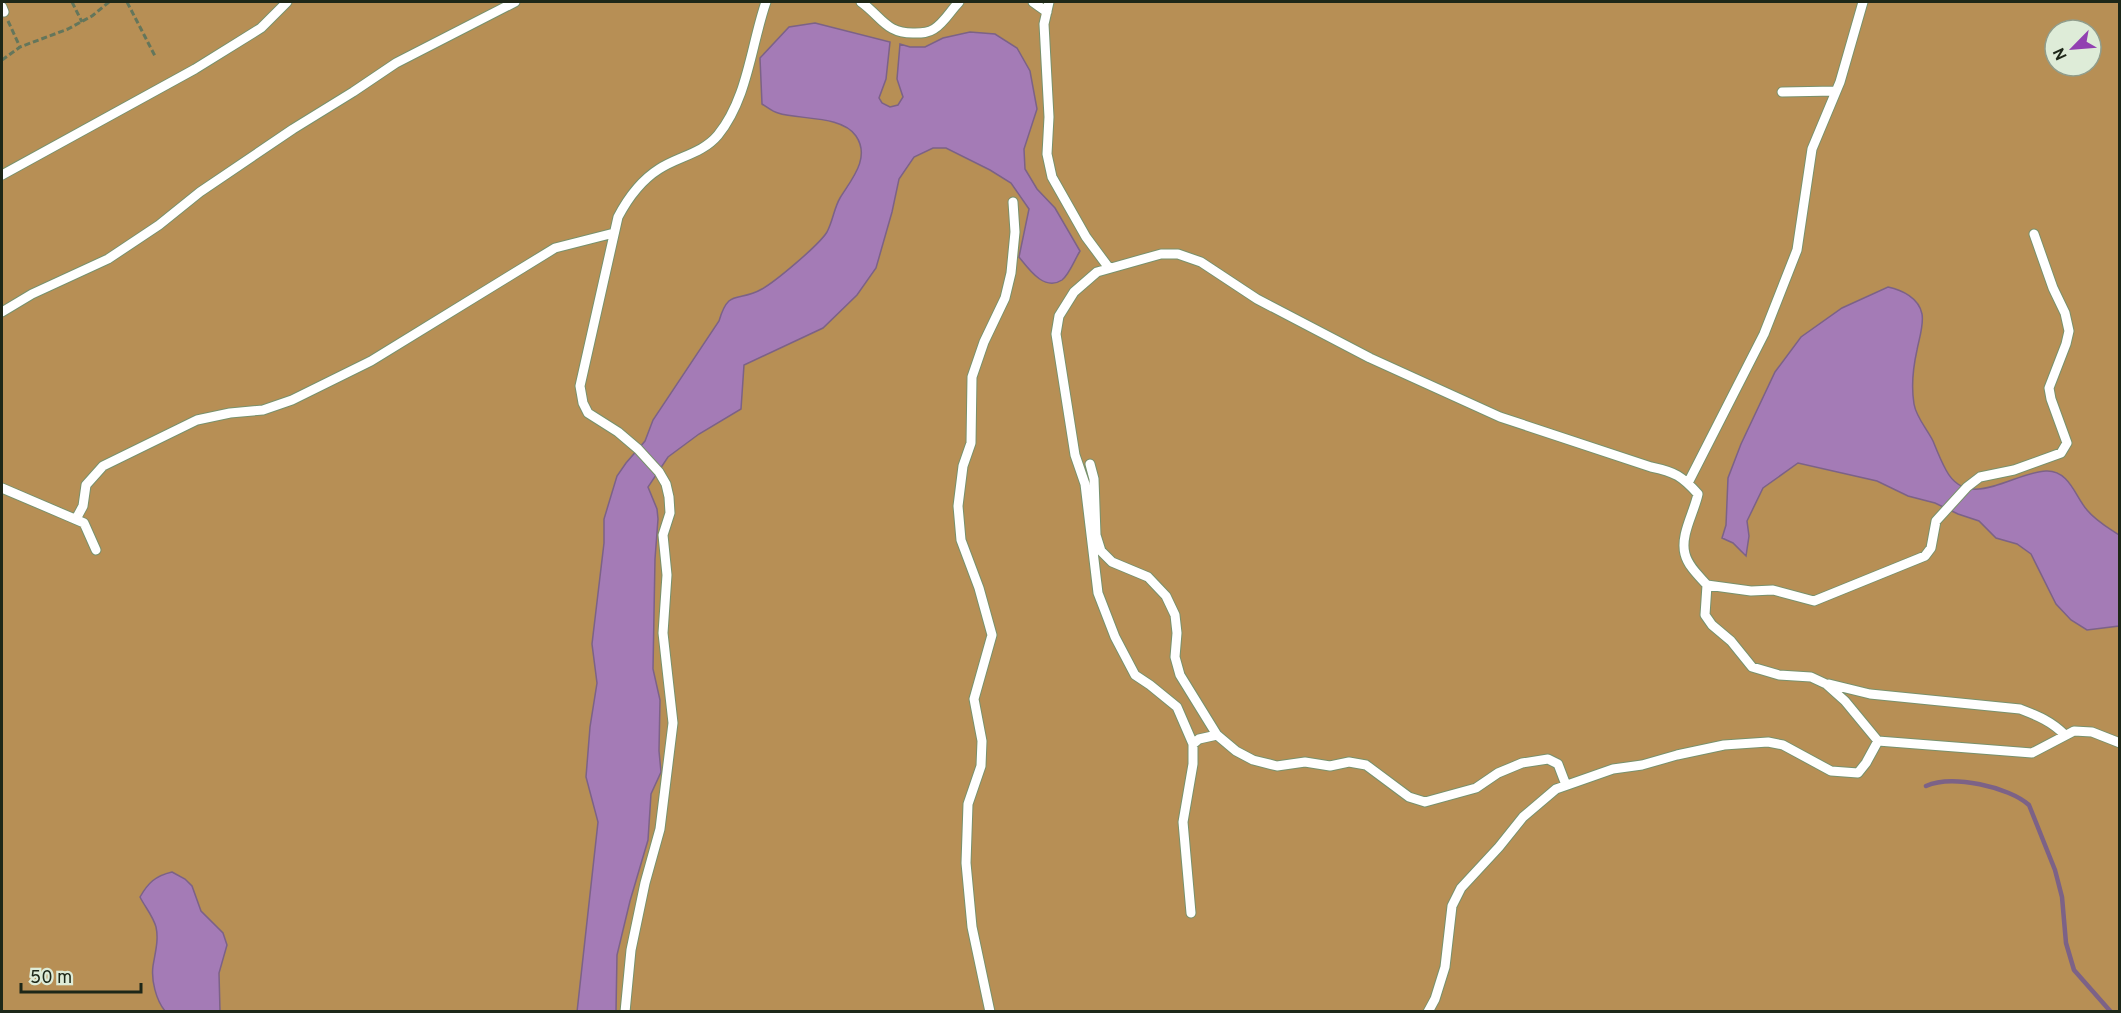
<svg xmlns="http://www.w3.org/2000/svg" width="2121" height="1013" viewBox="0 0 2121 1013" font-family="Overpass,sans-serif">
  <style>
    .green { fill: #b78f55; fill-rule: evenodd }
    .water { fill: #a47bb6; stroke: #7c6287; stroke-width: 1.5 }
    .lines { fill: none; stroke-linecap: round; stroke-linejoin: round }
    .stream { stroke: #7c6287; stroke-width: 4.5 }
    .lane-casing { stroke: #78916c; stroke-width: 11 }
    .path { stroke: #64765b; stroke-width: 3; stroke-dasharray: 6 3; stroke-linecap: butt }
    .lane { stroke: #fff; stroke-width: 9 }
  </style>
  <rect width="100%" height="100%" fill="#b6d0a9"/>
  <path class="green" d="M2,2h2117v1009l-2117,1zM2055,30h36v36h-36z"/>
  <path class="water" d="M815,23l75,19 -4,37 -7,19 3,5 8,4 8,-2 5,-8 -6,-18 3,-35 10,3h15l18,-9 27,-6 25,2 22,14 13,23 7,38 -13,40 1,20 12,20 18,19 25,43c-5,8 -11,24 -18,29 -18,12 -34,-12 -43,-23l10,-48 -18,-26 -21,-13 -44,-22h-13l-19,9 -15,22 -7,33 -16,56 -19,27 -34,33 -79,37 -3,44 -42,25 -31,23 -20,30 9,22 1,10 -3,40 -2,110 7,31 -1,51 2,21 -10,22 -3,46 -18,61 -13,54 -1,56 -39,1 21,-190 -12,-45 4,-50 7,-44 -5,-39 12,-101v-24l13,-43 9,-13 19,-22 8,-21 66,-99c10,-34 19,-18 43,-32 14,-8 57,-44 65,-57 6,-11 7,-24 13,-34 11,-18 31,-40 16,-62 -14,-21 -57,-16 -78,-23 -5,-1 -11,-6 -16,-9l-2,-46 29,-31z
    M1888,287c14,3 31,11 34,27 2,11 -3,25 -5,36 -4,18 -6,36 -3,54 2,13 13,25 19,37 4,10 8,20 13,29 22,42 68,2 100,1 23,-1 29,25 41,39 9,11 20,17 32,25v91l-32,4 -16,-10 -15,-16 -25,-50 -14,-10 -21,-6 -17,-17 -21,-7 -23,-11 -27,-7 -31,-15 -79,-18 -35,25 -16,33 2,15 -3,20 -13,-13 -11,-5 4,-13 2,-47 13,-34 34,-72 26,-35 41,-29z
    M172,872l13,7 7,7 9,25 22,22 4,12 -8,28 1,38h-55c-9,-11 -14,-31 -12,-45 2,-13 6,-26 3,-39 -3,-11 -11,-20 -16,-30 8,-14 15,-21 32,-25z"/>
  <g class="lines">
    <path class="stream" d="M1926,786c26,-12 83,1 103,19l26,65 7,27 4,46 8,27 37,42"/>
    <defs>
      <path id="lane" d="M861,2c21,15 25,32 54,31 7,0 13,0 19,-4 10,-6 17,-19 25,-27
        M1033,2l14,10
        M1049,2l-5,22 5,93 -2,37 5,23 34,60 23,31
        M2,7l2,5
        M1782,92l54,-1
        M2,175l193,-106 66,-41 26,-26
        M2,312l30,-18 76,-35 51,-34 41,-33 93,-63 60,-37 43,-29 119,-61
        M1090,464l4,15 2,56 5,16 11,11 36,15 18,19 9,19 2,18 -2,24 5,18 37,60 19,16 17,9 24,6 28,-4 25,4 19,-4 17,3 43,32 16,5 51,-14 22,-15 24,-10 26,-4 10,5 8,21
        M1688,483l76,-149 33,-84 15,-101 28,-67 23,-80
        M2,488l82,35 12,27
        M76,519l7,-13 3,-21 17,-19 94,-46 33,-7 33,-3 29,-10 79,-39 184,-113 59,-15
        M1707,585l44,6 22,-1 41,11 111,-45 6,-8 5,-27 31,-34 13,-10 34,-7 47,-17 6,-10 -16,-44 -2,-11 17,-44 3,-13 -4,-18 -12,-25 -19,-54
        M1829,684l41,10 150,15c18,7 31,12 45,26
        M1878,741l154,12 42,-22 18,1 28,11
        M1193,744l6,-5 18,-4
        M1191,913l-8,-91 10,-58v-20l-16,-37 -27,-22 -15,-10 -20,-38 -17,-44 -13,-109 -10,-29 -19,-121 3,-18 15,-24 23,-20 64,-18h17l23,8 56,37 113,59 130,59 151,50c24,5 31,9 47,27 -4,19 -18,41 -13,60 3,12 14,22 22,31l-2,30 7,10 19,16 21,26 27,8 32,2 15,7 19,17 33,40 -12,22 -8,10 -27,-2 -48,-26 -15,-3 -44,3 -47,10 -35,10 -29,4 -57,20 -33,28 -24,30 -38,41 -9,18 -7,61 -10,32 -7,13
        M625,1012l6,-62 14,-67 15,-54 13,-106 -10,-90 4,-58 -4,-40 7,-22 -1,-16 -3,-13 -7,-12 -21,-23 -20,-17 -30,-19 -5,-10 -3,-17 38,-169c10,-19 22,-36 41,-48 20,-13 43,-15 59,-34 30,-37 33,-90 48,-133
        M990,1012l-18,-85 -6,-64 2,-59 13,-38 1,-25 -8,-42 18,-64 -13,-47 -18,-48 -3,-34 5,-40 8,-23 1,-66 12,-35 21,-44 6,-25 4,-41 -2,-30"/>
    </defs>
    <use href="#lane" class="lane-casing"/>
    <path class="path" d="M72,2l10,20
      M127,2l28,54
      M8,21l12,26
      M2,60l18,-13 48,-18 24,-13 17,-14"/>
    <use href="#lane" class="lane"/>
  </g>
  <rect width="2121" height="1013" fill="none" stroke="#1d2718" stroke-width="6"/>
  <g transform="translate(2073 48) rotate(245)"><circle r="28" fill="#deecd8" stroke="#919d8b" stroke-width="1.5"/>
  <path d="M0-4.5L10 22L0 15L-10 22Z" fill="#9241b1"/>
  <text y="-9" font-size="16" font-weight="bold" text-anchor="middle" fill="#1d2718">N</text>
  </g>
  <path d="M21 983v9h120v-9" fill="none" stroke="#1d2718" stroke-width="3"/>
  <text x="30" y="983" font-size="18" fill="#1d2718" stroke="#deecd8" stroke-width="4.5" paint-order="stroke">50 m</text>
</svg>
